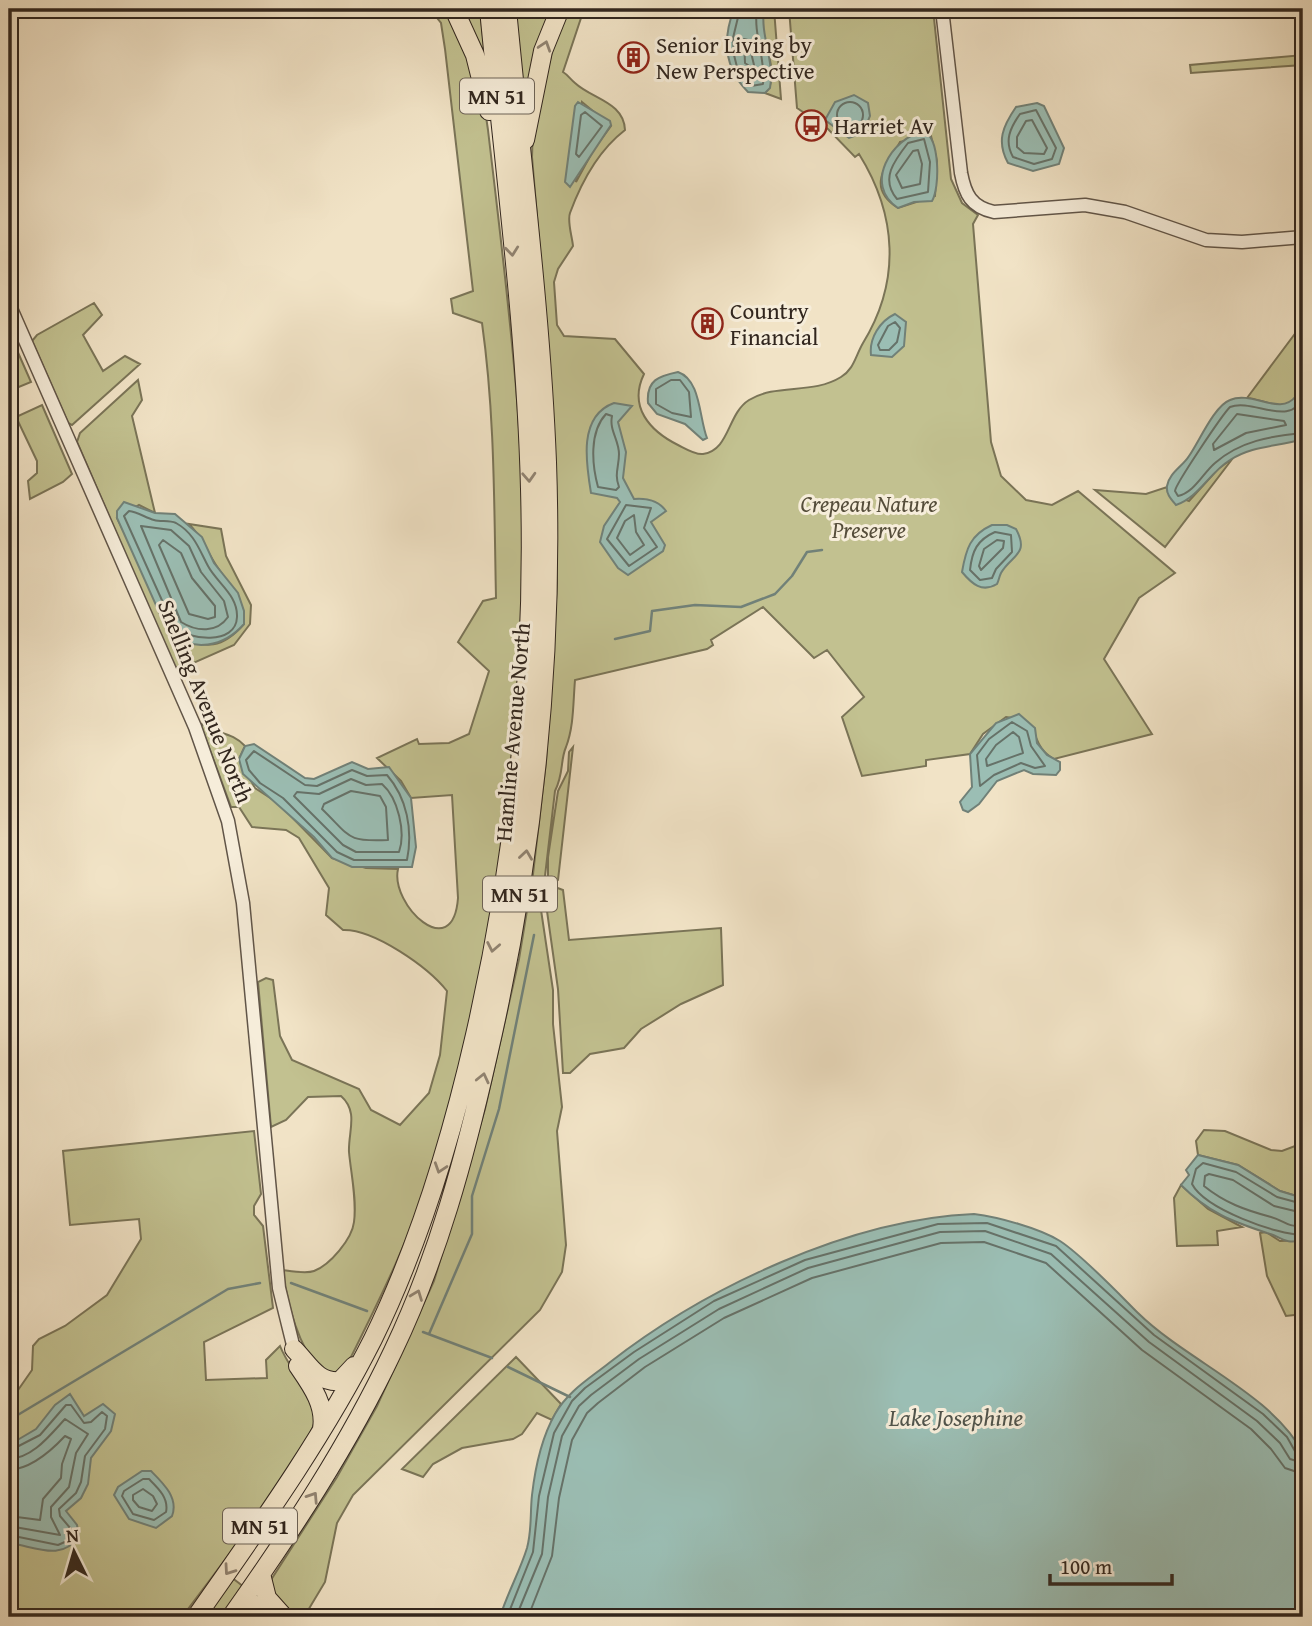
<svg xmlns="http://www.w3.org/2000/svg" width="1312" height="1626" viewBox="0 0 1312 1626" font-family="'Gentium Book Plus',serif">
  <style>
    .green { fill: #c2c190; stroke: #7a7457; stroke-width: 2; fill-rule: evenodd }
    .water { fill: #9bbeb4; stroke: #718178; stroke-width: 2 }
    .lines { fill: none; stroke-linecap: round; stroke-linejoin: round }
    .shore { stroke: #667269; stroke-width: 2 }
    .stream { stroke: #718178; stroke-width: 2.5 }
    .tertiary-casing { stroke: #615548; stroke-width: 15 }
    .motorway-casing { stroke: #31261e; stroke-width: 20 }
    .tertiary { stroke: #f6edda; stroke-width: 12 }
    .motorway { stroke: #f1e3c6; stroke-width: 18 }
    .oneway { stroke: #918472 }
    .labels { text-anchor: middle; dominant-baseline: central; stroke-width: 6; stroke-linejoin: round; paint-order: stroke }
    .shield { fill: #f6edda; stroke: #6c6256; stroke-width: 2 }
    .shield-label { font-size: 21px; font-weight: bold; fill: #31261e }
    .poi-label { font-size: 23px; fill: #31261e; stroke: #f6edda; text-anchor: start }
    .park-label { font-size: 23px; font-style: italic; fill: #554d3a; stroke: #f6edda }
    .street-label { font-size: 23px; fill: #31261e; stroke: #f6edda }
    .water-label { font-size: 24px; font-style: italic; fill: #51544b; stroke: #f6edda }
  </style>
  <rect width="100%" height="100%" fill="#f1e3c6"/>
  <filter id="stains"><feTurbulence type="fractalNoise" baseFrequency=".00286" numOctaves="4"/><feColorMatrix values="0 0 0 0 .2 0 0 0 0 .09 0 0 0 0 .02 0 0 0 .5 -.17"/></filter>
  <radialGradient id="worn" r=".72"><stop offset=".6" stop-color="#630" stop-opacity="0"/><stop offset="1" stop-color="#630" stop-opacity=".3"/></radialGradient>
  <path class="green" d="M430,9h19l35,94 4,27c11,94 23,188 30,283 19,250 -11,511 -84,750 -21,69 -53,134 -85,198l-9,10 -18,4c-25,-32 -33,-66 -40,-105 8,1 24,4 32,1 16,-6 38,-32 40,-49 3,-22 -3,-48 -5,-70 -1,-20 10,-40 -8,-56l-33,1 -22,23 -15,7 -13,-145 8,-4 7,2 7,56 12,24 67,29 12,21 29,15 29,-32 11,-38 7,-64c-19,-24 -73,-62 -104,-61l-17,-15 3,-27 -30,-50 -13,-8 -34,-3 -13,-20h-8l-31,-84c17,11 32,9 45,23l-6,13 16,29 23,15 54,55 34,10 32,1c-8,36 55,96 60,29l-6,-103 -41,3 -10,-17 -24,-23 40,-19 2,5 30,-1 20,-9 20,-63 -31,-29 25,-41 13,-3c-2,-92 -1,-183 -14,-275l-29,-10 -2,-14 22,-8 -28,-242 -4,-26z
    M457,9h23l8,73z
    M515,9h39l-30,92z
    M563,9h21l-21,63c5,3 7,7 12,11 17,16 49,19 50,47 -26,20 -44,53 -55,83 -3,8 2,23 3,33l-15,23 -4,13 3,43 7,11 51,3 29,35c-16,33 6,57 34,71 8,4 17,10 25,9 27,-4 24,-40 46,-54 28,-17 63,-5 92,-23 13,-8 14,-20 22,-34 38,-62 34,-128 -4,-189l-4,3 -27,-28 -31,-21 -8,-99h144l18,170 11,24 16,12 -5,9 18,218 10,34 25,24 26,5 26,-14 97,82 -36,25 -35,61 48,75 -98,25c-28,-16 -8,-37 -48,-42l-23,17 -13,20 -44,6v6l-64,10 -20,-59 22,-20 -37,-47 -13,8 -51,-51 -52,33 2,5 -6,4 -132,31c-2,23 -1,46 -9,67 -6,14 -2,26 -11,44l-14,119 12,80v34l9,83 -5,24 9,114 -4,27 -22,38 -187,185 -16,28 -12,59 -21,35h-12l-19,-20 -4,-14 68,-106 40,-71 57,-125 51,-172 34,-150 14,-85 13,-112 11,-179 -7,-212 -18,-214 1,-31zM582,102l29,24 -17,23 -18,33zM931,136l6,25 -2,35 -37,12c-33,-21 -11,-43 2,-66z
    M764,9h10l7,90 -16,-6c15,-15 1,-43 -2,-61 -2,-8 0,-16 1,-23z
    M1303,55v10l-112,8 -1,-8z
    M94,303l8,12 -19,20 20,36 22,-15 15,8 -68,61 -4,-2 -36,-82 5,-6z
    M1303,323v30l-7,44c-13,17 -32,2 -49,1z
    M9,332l22,50 -22,9z
    M138,380l4,20 -10,16 23,97 -16,-8 -22,13 60,121c31,8 44,11 67,-15 -7,-34 -10,-32 -28,-59 -10,-15 -14,-28 -27,-41l32,5 5,27 25,49 -1,19 -16,21 -54,24 -7,-4 -96,-223 3,-9z
    M42,405l30,69 -9,8 -33,17 -2,-18 9,-8v-12l-21,-44z
    M1233,458l-68,89 -70,-57 51,4 21,-7 1,6 21,8 29,-32z
    M573,747l-15,133 -10,6v-29l10,-66 10,-20 1,-19z
    M555,887l8,3 6,50 152,-12 2,57 -42,19 -40,25 -17,19 -34,6 -20,19h-7l-5,-84 -12,-85 2,-11z
    M1204,1130l21,1 46,19 11,1 21,-8v55l-23,-7 -42,-26 -40,-10 -2,-14z
    M254,1131l7,63 -7,12v9l9,11 10,82 -69,34 2,38 61,-2 -1,-18 14,-14c9,23 32,46 35,71 3,24 -112,172 -133,200h-173v-214l23,-33 1,-24 6,-7 26,-13 42,-31 34,-56 -2,-20 -69,6 -7,-74z
    M1181,1185l27,24 34,18 -25,4 1,14 -41,1 -3,-48z
    M1266,1232l14,9 23,-1v74l-17,2 -19,-40 -7,-43z
    M516,1357l45,47 -9,16 -15,-7 -15,21 -9,5 -51,9 -29,16 -10,13 -21,-8z
    M231,1577l13,10 -21,30h-20z"/>
  <path class="water" d="M734,9h30c-4,27 11,52 6,79l-5,5 -17,-1c-24,-24 -26,-52 -14,-83z
    M854,95l14,8 2,13 -7,17 -14,5 -24,-18 10,-18z
    M578,102l32,19 1,4 -41,62 -5,-5 10,-76z
    M1037,103l7,3 20,42 -5,16 -26,7 -25,-8c-12,-22 -5,-37 8,-56z
    M924,131c16,8 16,56 8,70l-18,1 -16,6c-35,-23 -7,-70 26,-77z
    M895,314l11,8 -2,24 -12,11 -21,-2c-2,-17 9,-34 24,-41z
    M1303,353v86c-26,8 -50,6 -73,21 -21,13 -31,37 -54,45 -5,-6 -10,-11 -9,-19 2,-13 16,-20 22,-30 10,-14 25,-50 41,-56 22,-10 50,17 66,-4z
    M678,372c23,8 21,46 29,66l-4,2 -18,-16 -28,-10 -9,-11c-2,-23 11,-27 30,-31z
    M614,403l18,3 -14,16 8,30 -3,26 11,21c13,-1 24,1 32,12l-15,11 14,23 -2,6 -35,24 -10,-7 -18,-26 4,-16 16,-24 -3,-4 -26,-5c-5,-30 -13,-77 23,-90z
    M124,502l31,11 20,1 27,23 12,26 24,30 6,18v13c-20,23 -51,29 -76,8l-51,-114v-7z
    M992,525h15l9,4c14,26 -5,26 -15,44 -2,4 -2,7 -4,11 -15,9 -25,0 -35,-12 4,-23 8,-37 30,-47z
    M1019,714l16,14 2,15 10,12 13,7v8l-4,5 -23,-1 -9,-4 -27,11 -18,23 -11,8 -5,-2 -3,-8 12,-15 -2,-33 26,-31z
    M254,744l51,34 9,1 38,-17 16,7 21,-2 22,31 5,49 -4,20h-60l-20,-9 -18,-21 -71,-63 -4,-15 6,-13z
    M1198,1155l40,10 42,26 23,7v42c-20,5 -20,-3 -36,-7 -36,-12 -58,-20 -86,-48l8,-10 -3,-5z
    M974,1214c24,3 65,14 86,27 23,15 58,52 78,72 49,48 134,81 165,140v164h-803c7,-23 20,-46 27,-69 5,-18 3,-35 5,-53 3,-26 10,-58 23,-81 13,-23 34,-35 54,-51 96,-75 241,-144 365,-149z
    M70,1394l14,22 19,-12 12,10 -4,17 -20,27 -3,26 -7,14 -15,13 11,14 2,11c-16,24 -39,13 -64,8l-6,-3v-96l27,-16 19,-24z
    M142,1471h9c12,12 28,27 21,45l-16,12 -27,-9 -15,-24 4,-8z"/>
  <g class="lines">
    <path class="shore" d="M740,9l-7,29 1,17 3,12 14,19 12,-2c3,-26 -10,-49 -6,-75
      M744,39l4,1 6,25 -2,3 -7,-5z
      M837 115a13 13 0 1 1 26 0a13 13 0 1 1-26 0Z
      M1036,110l20,38 -4,11 -18,5 -21,-7c-9,-16 -3,-29 7,-43z
      M585,112l17,14 -23,31 -3,-3 5,-39z
      M1032,120l15,28 -3,6 -20,-1 -7,-6v-10l9,-16z
      M924,139l6,23 -2,30 -31,7c-17,-20 -3,-38 11,-56z
      M918,150l4,14 -2,20 -18,4 -6,-13 17,-24z
      M895,322l5,6 -3,14 -8,8h-9l-2,-5 10,-19z
      M671,380h9l9,12 2,25 -19,-4 -16,-9v-15z
      M1303,396c-11,33 -50,2 -73,11 -8,8 -55,78 -55,84l3,5c16,-3 25,-23 37,-33 25,-22 56,-27 88,-30
      M606,414l6,2c-3,14 7,24 7,38 0,13 -5,20 0,33l-3,3 -18,-3c-6,-22 -9,-55 8,-73z
      M1237,414l47,7 2,4 -40,8 -32,17 -1,-6z
      M626,505l25,3 -7,20 13,19 -28,19 -22,-27z
      M129,511c9,1 17,7 25,9 7,2 15,0 22,3 18,10 23,26 32,43 9,17 30,29 29,51 -1,29 -49,23 -63,10l-50,-111z
      M634,515l2,17 8,13 -14,10 -13,-17 8,-17z
      M141,526l30,4 18,16 12,26 23,29 4,16c-11,16 -31,15 -47,5z
      M995,532l16,3 1,17 -16,17 -4,9 -12,2 -10,-10c2,-19 7,-30 25,-38z
      M163,540l18,13 11,25 23,28v11l-7,2 -19,-5 -30,-69z
      M997,540l7,1 -1,7 -22,22 -2,-4 5,-17z
      M1012,722l15,9 4,15 14,20 -10,2 -14,-5 -27,12 -14,11 -3,-31 12,-16z
      M1013,732l6,5 4,16 -36,13 -1,-7 10,-14z
      M254,751l51,34 12,1 35,-16 15,6 20,-1c20,23 26,55 20,85h-53l-17,-8 -54,-54 -23,-15 -11,-13 -3,-10z
      M351,779l15,6 16,-1c16,14 24,48 17,68h-43l-13,-7 -49,-49 3,-4 22,2z
      M351,791l29,5 6,11 2,33c-42,2 -37,-3 -66,-31l2,-5z
      M1303,1204l-26,-7 -41,-25 -33,-9 -7,6 -4,15c13,25 85,51 111,51
      M1303,1213l-29,-7 -41,-26 -24,-6 -4,2 -1,10c21,17 41,24 67,31 14,4 15,10 32,9
      M9,1451l31,-16 26,-30h5l13,18 7,-1 11,-10 5,4 -2,13 -20,27 -4,26 -5,11 -17,16 1,7 11,13 -4,12 -9,4 -49,-10
      M9,1459c24,-1 41,-24 56,-40l23,15 -12,19 -7,34 -18,20v10l9,18 -51,-9
      M9,1470c21,-1 42,-19 56,-34l6,3 -9,25 -1,14 -18,21 -3,21 -31,-4
      M143,1479h6c9,9 20,19 17,33l-12,8 -21,-6 -11,-18 2,-5z
      M143,1489l10,7 4,8 -5,7 -13,-4 -6,-7v-5z
      M507,1617l26,-65 6,-56 15,-63 18,-32 13,-13 49,-36 80,-51 91,-41 133,-36 49,-1 69,23 98,89 109,79 24,23 9,16 7,2
      M516,1617l26,-63 6,-57 14,-61 17,-30 12,-11 48,-36 80,-50 89,-41 132,-36 45,-1 66,23 98,88 108,79 23,22 10,16 13,4
      M528,1617l24,-61 7,-58 13,-58 15,-27 11,-10 47,-36 79,-49 88,-40 129,-35 43,-1 62,21 96,87 109,79 20,20 14,19 18,6"/>
    <path class="stream" d="M615,639l35,-8 2,-20 43,-6 46,2 34,-13 17,-18 15,-24 15,-2
      M291,1283l76,28
      M423,1332l69,26
      M429,1334l43,-100v-38l27,-87 35,-174
      M508,1367l62,30
      M18,1439l-7,-20 217,-130 32,-6"/>
    <defs>
      <path id="tertiary" d="M942,9l19,164c4,21 10,34 33,39l91,-7 40,7 81,28 36,2 61,-5
        M9,304l186,423 33,94 15,82 36,385 15,61"/>
      <path id="motorway" d="M454,9l21,46 14,56
        M525,140l18,-89 17,-42
        M294,1349c15,15 23,34 46,32l14,-15
        M298,1366c13,19 28,39 24,63
        M261,1574l6,24 17,19
        M245,1597l21,20
        M196,1617c63,-90 127,-179 177,-278 47,-96 78,-199 102,-304 41,-179 60,-362 55,-546 -4,-160 -26,-321 -41,-480
        M231,1617c60,-85 117,-171 162,-266 45,-94 72,-194 95,-296 45,-195 66,-393 59,-593 -6,-151 -26,-303 -40,-453"/>
    </defs>
    <use href="#tertiary" class="tertiary-casing"/>
    <use href="#motorway" class="motorway-casing"/>
    <use href="#tertiary" class="tertiary"/>
    <use href="#motorway" class="motorway"/>
  </g>
  <defs><path id="oneway-chevron" d="M-2-3.5L2.5 0L-2 3.5" fill="none" stroke-width="1.6" stroke-linecap="round" stroke-linejoin="round" transform="scale(1.75)"/></defs>
  <g class="oneway">
    <use href="#oneway-chevron" transform="translate(545 46) rotate(-72)"/>
    <use href="#oneway-chevron" transform="translate(512 251) rotate(84)"/>
    <use href="#oneway-chevron" transform="translate(529 477) rotate(87)"/>
    <use href="#oneway-chevron" transform="translate(526 855) rotate(-82)"/>
    <use href="#oneway-chevron" transform="translate(493 947) rotate(101)"/>
    <use href="#oneway-chevron" transform="translate(483 1078) rotate(-77)"/>
    <use href="#oneway-chevron" transform="translate(440 1168) rotate(108)"/>
    <use href="#oneway-chevron" transform="translate(417 1295) rotate(-69)"/>
    <use href="#oneway-chevron" transform="translate(313 1497) rotate(-57)"/>
    <use href="#oneway-chevron" transform="translate(229 1570) rotate(125)"/>
  </g>
  <defs>
    <symbol id="building-ring" viewBox="-11 -11 22 22"><circle r="9.5" fill="#f6edda" stroke="#8f2418" stroke-width="1.5"/><path d="M-4-6H4V6H1V3H-1V6H-4ZM-2.5-4.3h1.7v1.8h-1.7ZM.8-4.3h1.7v1.8H.8ZM-2.5-1h1.7V.8h-1.7ZM.8-1h1.7V.8H.8Z" fill="#8f2418"/></symbol>
    <symbol id="bus-ring" viewBox="-11 -11 22 22"><circle r="9.5" fill="#f6edda" stroke="#8f2418" stroke-width="1.5"/><path d="M-5-6H5V4H4V6H2V4H-2V6H-4V4H-5ZM-3.5-4V0h7V-4ZM-3.5 1.2v1.5H-2V1.2ZM2 1.2v1.5H3.5V1.2Z" fill="#8f2418"/></symbol>
  </defs>
  <g fill-rule="evenodd">
    <use href="#building-ring" x="616" y="40" width="35" height="35"/>
    <use href="#bus-ring" x="794" y="108" width="35" height="35"/>
    <use href="#building-ring" x="690" y="306" width="35" height="35"/>
  </g>
  <g class="labels">
    <g class="shield">
      <rect x="460" y="78.5" width="74" height="35" rx="5"/>
      <rect x="483" y="876.5" width="74" height="35" rx="5"/>
      <rect x="223" y="1508.5" width="74" height="35" rx="5"/>
    </g>
    <g class="shield-label">
      <text x="497" y="96">MN 51</text>
      <text x="520" y="894">MN 51</text>
      <text x="260" y="1526">MN 51</text>
    </g>
    <g class="poi-label">
      <text x="656" y="44">Senior Living by<tspan x="656" dy="26">New Perspective</tspan></text>
      <text x="834" y="125">Harriet Av</text>
      <text x="730" y="310">Country<tspan x="730" dy="26">Financial</tspan></text>
    </g>
    <g class="park-label">
      <text x="869" y="503">Crepeau Nature<tspan x="869" dy="26">Preserve</tspan></text>
    </g>
    <g class="street-label">
      <text transform="translate(206 701) rotate(68)">Snelling Avenue North</text>
      <text transform="translate(512 732) rotate(-85)">Hamline Avenue North</text>
    </g>
    <g class="water-label">
      <text x="956" y="1417">Lake Josephine</text>
    </g>
  </g>
  <rect width="1312" height="1626" fill="none" stroke="#f1e3c6" stroke-width="35"/>
  <rect x="10" y="10" width="1291" height="1605" fill="none" stroke="#31261e" stroke-width="3.5"/>
  <rect x="18" y="18" width="1277" height="1591" fill="none" stroke="#31261e" stroke-width="2"/>
  <g transform="translate(74 1552) rotate(355)" stroke="#f6edda" stroke-width="5" paint-order="stroke">
  <path d="M0-5L12 26L0 18L-12 26Z" fill="#31261e"/>
  <text y="-10" font-size="19" font-weight="bold" text-anchor="middle" fill="#31261e">N</text>
  </g>
  <path d="M1050 1574v10h122v-10" fill="none" stroke="#31261e" stroke-width="3.5"/>
  <text x="1060" y="1574" font-size="21" fill="#31261e" stroke="#f6edda" stroke-width="5" paint-order="stroke">100 m</text>
  <rect width="100%" height="100%" filter="url(#stains)"/>
  <rect width="100%" height="100%" fill="url(#worn)"/>
</svg>
